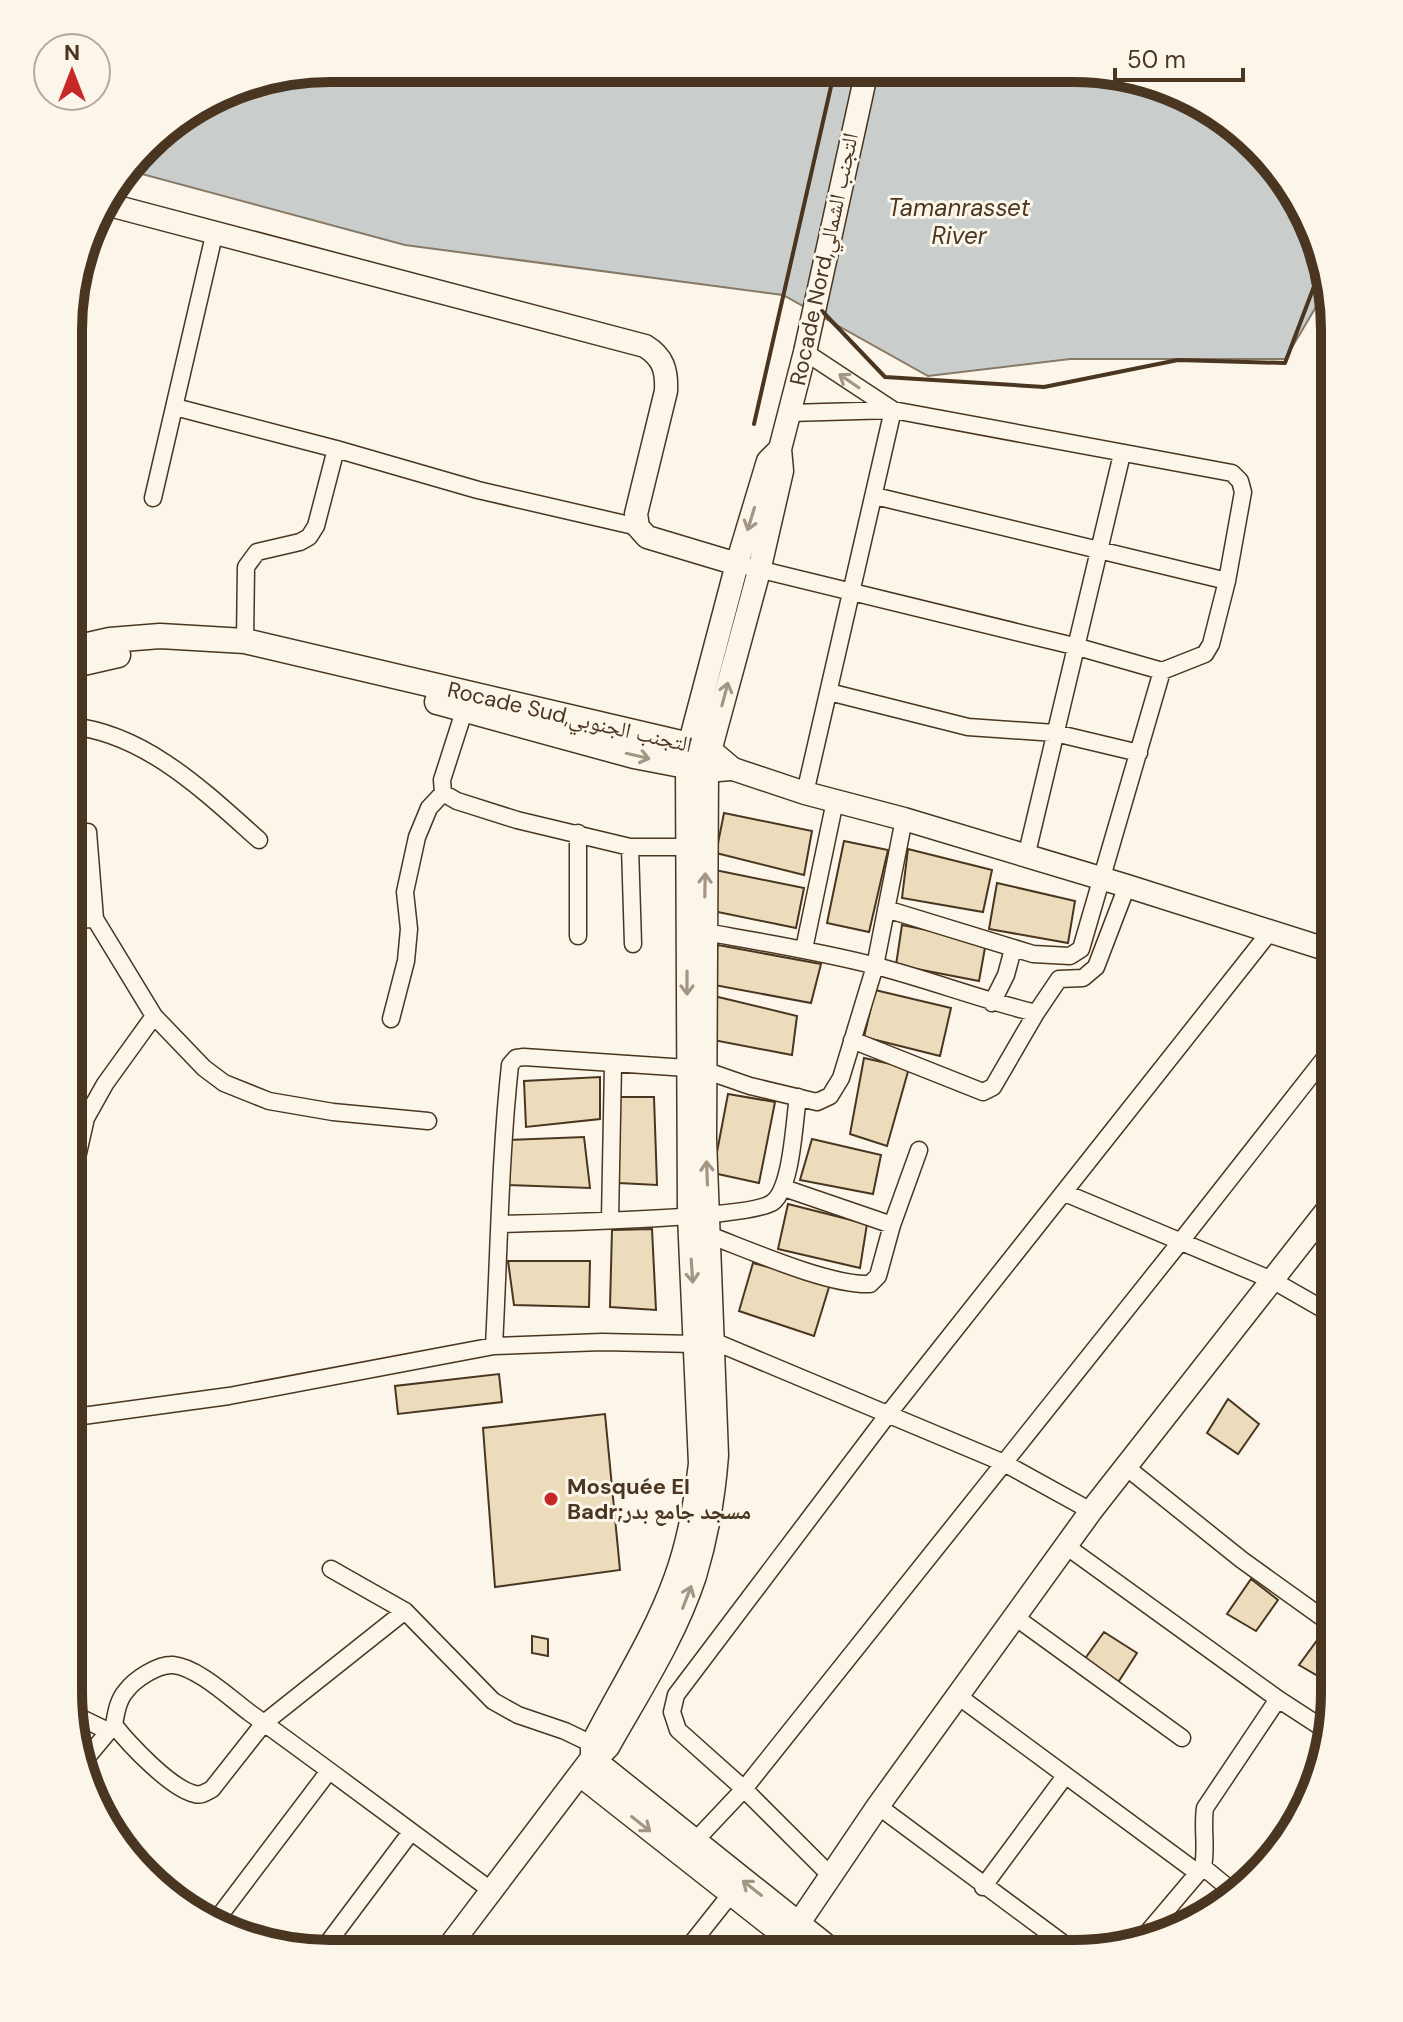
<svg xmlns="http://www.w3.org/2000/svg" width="1403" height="2022" viewBox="0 0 1403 2022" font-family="'DM Sans','Noto Naskh Arabic',sans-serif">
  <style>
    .water { fill: #c9cecd; stroke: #887966; stroke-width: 2 }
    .building { fill: #ecdcbc; stroke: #4a3520; stroke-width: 2 }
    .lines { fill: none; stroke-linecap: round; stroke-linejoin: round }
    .street-casing { stroke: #4a3520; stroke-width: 19 }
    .secondary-casing { stroke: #4a3520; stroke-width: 25 }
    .primary-casing { stroke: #4a3520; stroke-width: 27 }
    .street { stroke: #fbf6e9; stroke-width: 16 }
    .secondary { stroke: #fbf6e9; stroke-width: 22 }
    .primary { stroke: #fbf6e9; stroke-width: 24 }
    .wall { stroke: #4a3520; stroke-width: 4 }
    .oneway { stroke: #a29684 }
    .poi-dot { fill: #c62828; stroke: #fbf6e9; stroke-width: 3 }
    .labels { text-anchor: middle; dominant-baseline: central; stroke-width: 6; stroke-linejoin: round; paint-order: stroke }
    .street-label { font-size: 22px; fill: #4a3520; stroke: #fbf6e9 }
    .poi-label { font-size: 22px; font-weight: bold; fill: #4a3520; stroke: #fbf6e9; text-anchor: start }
    .water-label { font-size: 24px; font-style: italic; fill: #4a3520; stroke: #fbf6e9 }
    .rim { fill: none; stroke: #4a3520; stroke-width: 10 }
  </style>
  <rect width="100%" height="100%" fill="#fbf6e9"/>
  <path class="water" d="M330,68l778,2 124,52 76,92 18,76 -41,69h-215l-142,17 -145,-81 -378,-50 -278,-75 31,-37 87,-51z"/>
  <path class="building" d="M724,813l88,18 -8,44 -88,-22z
    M844,841l44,9 -19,82 -42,-9z
    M908,849l84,21 -9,42 -81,-14z
    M715,870l89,18 -8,40 -88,-18z
    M997,883l78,18 -7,42 -79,-14z
    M902,925l84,17 -7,39 -83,-16z
    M718,945l103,19 -10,39 -102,-19z
    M875,990l76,18 -11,48 -76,-19z
    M714,996l83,20 -5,39 -84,-16z
    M864,1058l45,10 -22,78 -37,-12z
    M600,1077v42l-74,8 -2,-46z
    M728,1094l47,8 -16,81 -46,-10z
    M618,1097h36l3,88 -38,-2z
    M584,1137l6,51 -82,-3 -2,-45z
    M812,1139l69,16 -8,39 -73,-14z
    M788,1204l79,20 -7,44 -82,-19z
    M652,1229l4,81 -46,-3 2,-77z
    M508,1261h82l-1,46 -75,-2z
    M753,1263l77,21 -16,52 -75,-25z
    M499,1374l3,28 -104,12 -3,-28z
    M1228,1399l31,25 -21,30 -31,-21z
    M605,1414l15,156 -125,17 -12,-159z
    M1251,1579l27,21 -22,31 -29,-17z
    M1104,1632l33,21 -20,31 -33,-24z
    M1321,1635l13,10v30l-4,8 -31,-18z
    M532,1636l16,3v17l-16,-3z"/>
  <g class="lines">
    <defs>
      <path id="street" d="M805,352l88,58
        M175,407l161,42 142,41 160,37
        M875,496l352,85
        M153,498l62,-267
        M737,564l341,83 84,24 43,-17 6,-10 16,-63 16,-89 -3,-11 -8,-8 -339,-63 -103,3
        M245,641l1,-74 11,-15 43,-10 9,-5 7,-11 20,-77
        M829,692l139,35 87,6 84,20
        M467,702l-25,78 1,13 14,8 60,19 113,27h58
        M70,726c75,7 135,66 189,114
        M805,793l88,-383
        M88,832l7,87
        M630,847l3,97
        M1026,857l96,-403
        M886,909l147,45 37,2 11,-7 81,-278
        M69,920l26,-1 59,97 50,52 20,15 45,18 64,11 95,9
        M705,932c56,10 112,19 167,33 56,14 109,35 164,48l23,-34 24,-1 13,-11 31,-81
        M578,936v-103
        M804,949l31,-148
        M992,1003l14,-28 7,-26
        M391,1019l15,-58 3,-32 -4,-37 12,-55 12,-29 14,-15
        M852,1040l131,52 10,-5 43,-74
        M784,1188l108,37
        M69,1193l17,-75 19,-34 49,-68
        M1065,1193l207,87 63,36
        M610,1219l3,-155
        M501,1224c39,-1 252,-5 272,-22 19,-15 21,-80 25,-105
        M709,1235c40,15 121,51 161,49l8,-8 14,-51 27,-75
        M713,1341l291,122 87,48
        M494,1346c5,-94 6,-188 16,-281l6,-7 8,-1 163,11 17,2 46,16 67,16 13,-6 11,-18 34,-112 29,-147
        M68,1418l161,-22 265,-50 108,-4 93,2
        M1126,1467l116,93 92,66
        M1066,1546l212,153 40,26 11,1
        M331,1569l74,42 88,90 25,14 47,16 27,13
        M405,1611l-141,112 -52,66c-6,3 -10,7 -17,5 -24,-5 -66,-50 -81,-69 2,-12 4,-25 12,-34 9,-12 32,-27 47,-26 24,2 57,33 77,48 81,58 161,119 242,178
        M1015,1617l167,121
        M958,1696l240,177
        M73,1714l35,17
        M84,1761l30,-36
        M878,1806l198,147
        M694,1842l50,-53 437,-548 154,-196
        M1203,1867l28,23
        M831,1876l-87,-87 -66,-59 -6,-18 4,-17 213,-282 380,-480
        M983,1887l82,-111
        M217,1919l112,-148
        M1143,1938l60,-71c4,-20 -1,-39 2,-59l73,-109
        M321,1952l90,-120
        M684,1953l46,-58"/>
      <path id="secondary" d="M102,203l543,143c18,11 22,24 21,45l-30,123 2,13 9,10 90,27
        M730,768l75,25 99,26 223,67 208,66
        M592,1758v-14c28,-55 62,-107 83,-165 14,-38 20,-76 25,-115l-11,-248 -2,-451 3,-23 47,-178 31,-103 12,-12
        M592,1758l244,195
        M580,1775l226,178
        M788,1939l90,-133 213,-295 244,-311
        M445,1952l147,-194 7,-2 9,-9c31,-55 67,-110 87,-171 12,-40 19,-80 22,-121l-12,-316 2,-369 3,-19 49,-180 23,-100 -2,-22 25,-97 62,-282"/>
      <path id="primary" d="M70,649l40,-9 50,-4 85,5 444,104 21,6 20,17
        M70,666l48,-11
        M437,702l197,54 73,14 23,-2"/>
    </defs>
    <use href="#street" class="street-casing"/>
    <use href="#secondary" class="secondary-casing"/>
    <use href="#primary" class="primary-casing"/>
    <use href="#street" class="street"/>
    <use href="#secondary" class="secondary"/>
    <use href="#primary" class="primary"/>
    <path class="wall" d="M822,311l63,66 159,10 134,-27 107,3 36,-95
      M754,424l81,-355"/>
  </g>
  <defs><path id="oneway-shaft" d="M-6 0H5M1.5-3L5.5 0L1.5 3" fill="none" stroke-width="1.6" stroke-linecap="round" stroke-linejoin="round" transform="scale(2)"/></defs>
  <g class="oneway">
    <use href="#oneway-shaft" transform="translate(849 381) rotate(-146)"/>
    <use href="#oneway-shaft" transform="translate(751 519) rotate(107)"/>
    <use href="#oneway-shaft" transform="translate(725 694) rotate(-75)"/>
    <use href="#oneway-shaft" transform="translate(638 756) rotate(13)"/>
    <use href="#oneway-shaft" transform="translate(705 885) rotate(-89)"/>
    <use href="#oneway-shaft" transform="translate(687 983) rotate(90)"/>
    <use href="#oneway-shaft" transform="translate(707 1173) rotate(-92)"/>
    <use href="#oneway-shaft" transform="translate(692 1271) rotate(86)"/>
    <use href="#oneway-shaft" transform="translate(687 1597) rotate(-69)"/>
    <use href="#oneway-shaft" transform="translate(641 1824) rotate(38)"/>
    <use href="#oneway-shaft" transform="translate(752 1888) rotate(-142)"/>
  </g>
  <circle class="poi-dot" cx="551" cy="1499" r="8"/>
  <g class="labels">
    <g class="street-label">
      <text transform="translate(824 259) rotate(-78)">Rocade Nord,التجنب الشمالي</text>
      <text transform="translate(570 717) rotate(13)">Rocade Sud,التجنب الجنوبي</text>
    </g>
    <g class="poi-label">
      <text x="567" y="1486">Mosquée El<tspan x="567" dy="25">Badr;مسجد جامع بدر</tspan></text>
    </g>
    <g class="water-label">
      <text x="959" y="207">Tamanrasset<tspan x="959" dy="28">River</tspan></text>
    </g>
  </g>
  <path d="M0 0H1403V2022H0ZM330 82H1073A248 248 0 0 1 1321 330V1692A248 248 0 0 1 1073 1940H330A248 248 0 0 1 82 1692V330A248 248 0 0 1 330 82Z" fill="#fbf6e9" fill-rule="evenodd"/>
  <path class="rim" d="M330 82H1073A248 248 0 0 1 1321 330V1692A248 248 0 0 1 1073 1940H330A248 248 0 0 1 82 1692V330A248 248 0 0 1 330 82Z"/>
  <g transform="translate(72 72)"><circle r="38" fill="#fbf6e9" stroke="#b4a999" stroke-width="2"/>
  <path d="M0-6L14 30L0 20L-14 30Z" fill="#c62828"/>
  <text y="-12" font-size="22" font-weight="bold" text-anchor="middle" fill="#4a3520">N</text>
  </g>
  <path d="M1115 68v12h128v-12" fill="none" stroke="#4a3520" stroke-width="4"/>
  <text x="1127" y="68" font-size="24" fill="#4a3520" stroke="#fbf6e9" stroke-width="6" paint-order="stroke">50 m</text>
</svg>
